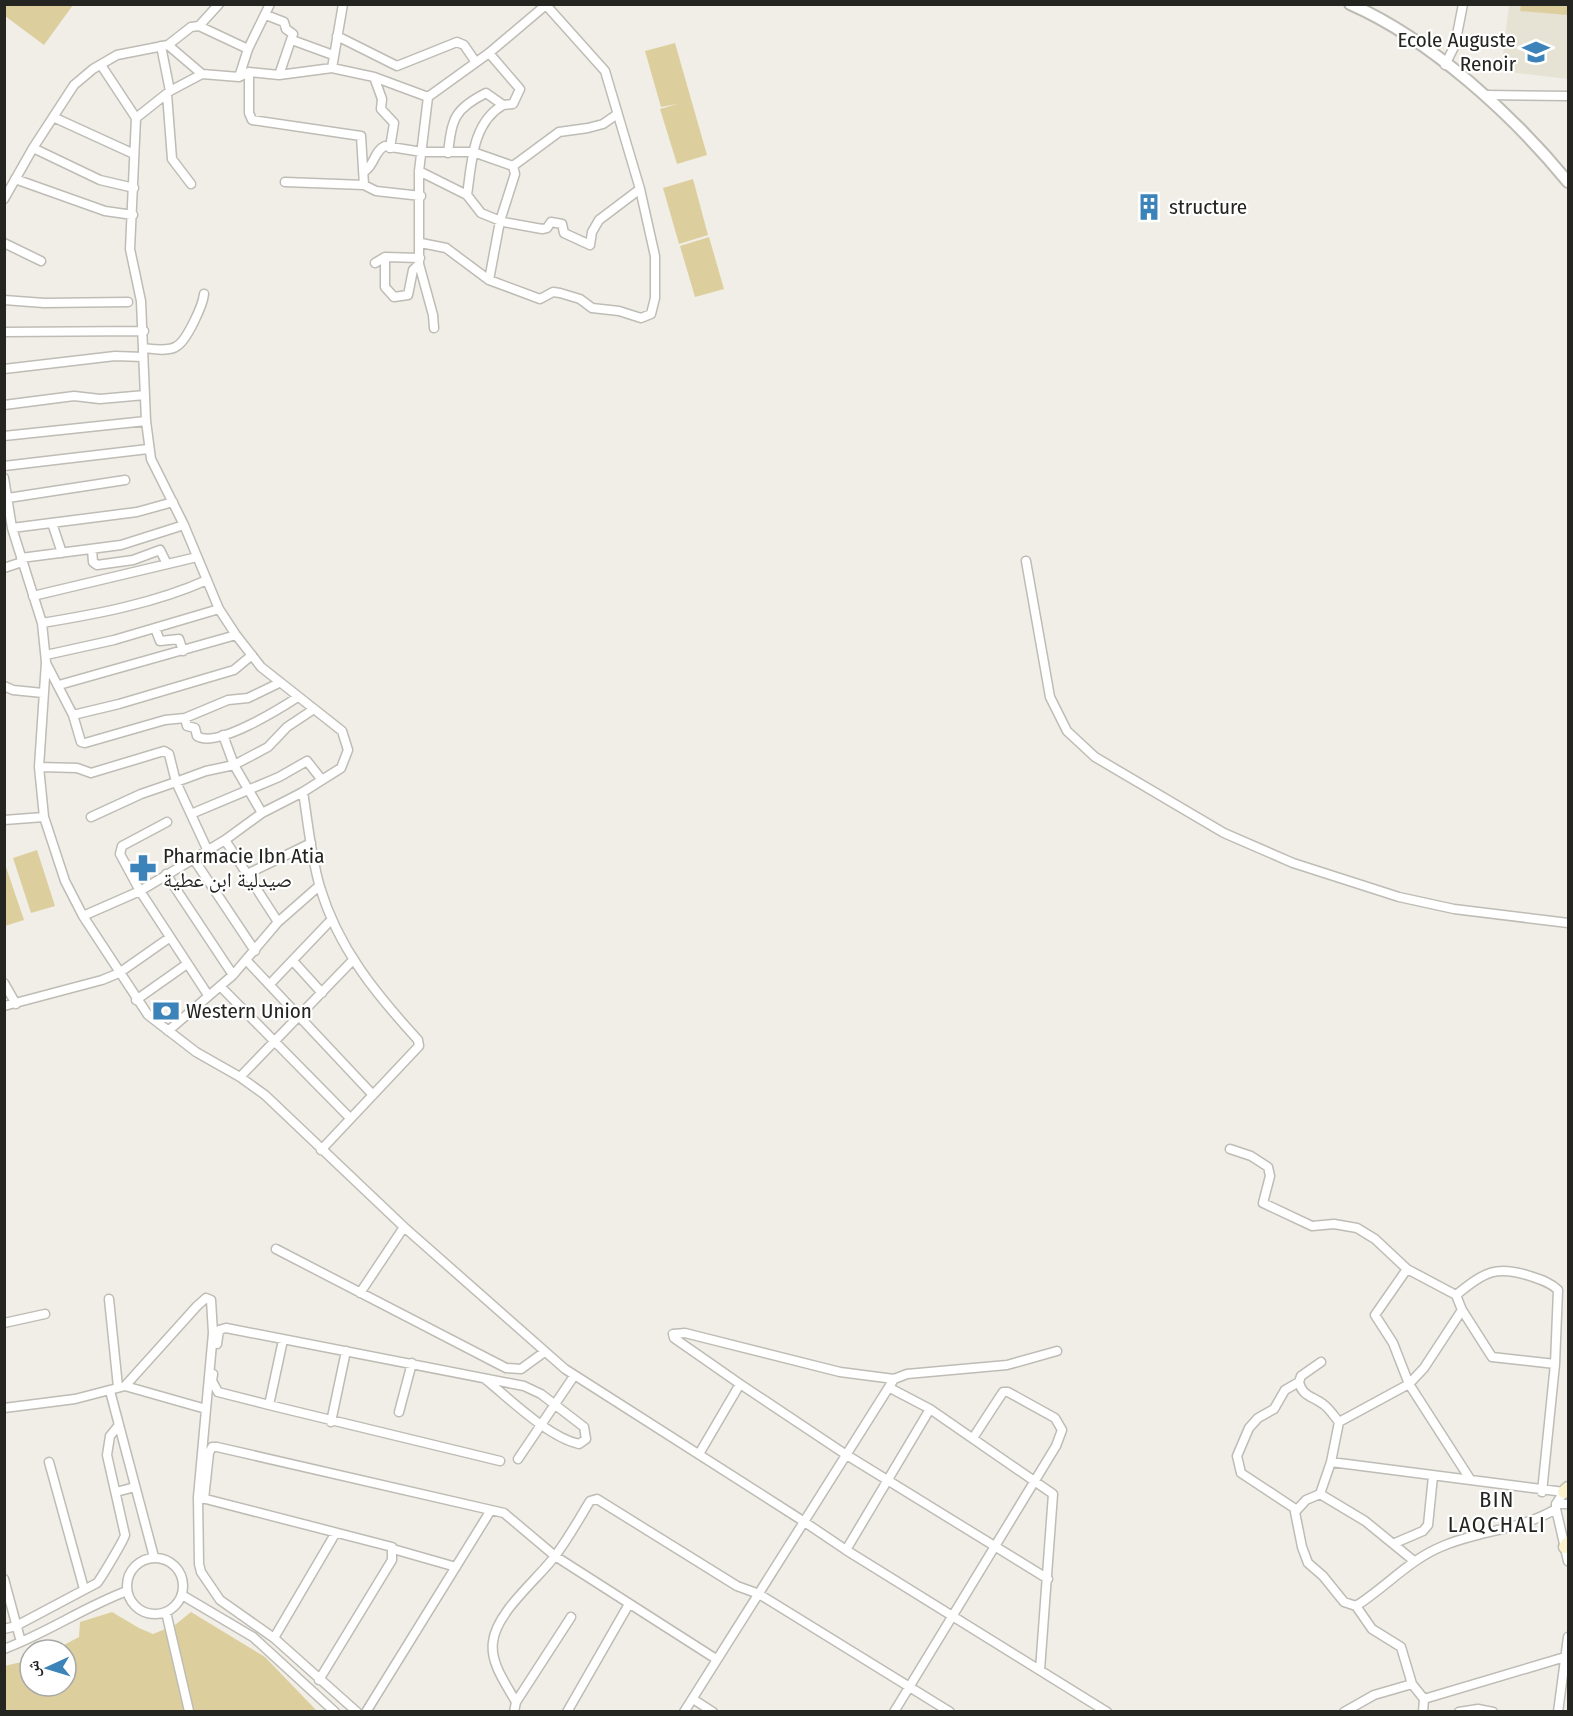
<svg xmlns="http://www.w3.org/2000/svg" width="1573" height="1716" viewBox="0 0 1573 1716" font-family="'Fira Sans Condensed','Noto Naskh Arabic',sans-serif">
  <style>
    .built { fill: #e6e2d4 }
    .green { fill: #ddcf9d }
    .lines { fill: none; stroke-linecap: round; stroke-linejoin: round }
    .minor-casing { stroke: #bebcb5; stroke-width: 11 }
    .tertiary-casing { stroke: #bebcb5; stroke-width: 14 }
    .secondary-casing { stroke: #bebcb5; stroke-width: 15 }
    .minor { stroke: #fff; stroke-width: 8 }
    .tertiary { stroke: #fff; stroke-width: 10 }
    .secondary { stroke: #fcf3cd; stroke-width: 12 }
    .labels { text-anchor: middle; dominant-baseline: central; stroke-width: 4.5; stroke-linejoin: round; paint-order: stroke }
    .poi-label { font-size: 21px; fill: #242421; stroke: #fff; text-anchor: start }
    .neighbourhood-label { font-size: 22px; letter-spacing: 1.5px; fill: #242421; stroke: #fff }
  </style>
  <rect width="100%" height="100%" fill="#f0eee6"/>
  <path class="built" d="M1509,5h59v74l-67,-8z"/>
  <path class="green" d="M5,4h68v1l-29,40 -39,-29z
    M1521,5h47v10l-48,-4z
    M675,43l32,112 -30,9 -17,-55 17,-5 -16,3 -16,-56z
    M693,179l15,56 -29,9 -16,-56z
    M709,237l15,52 -29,8 -15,-51z
    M37,850l18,56 -24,7 -18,-55z
    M4,861l20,59 -19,6h-1z
    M112,1612l27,16 14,6 22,-9 16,-13 74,45 52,54h-312l-1,-45 26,-6v26h36v-36h-12l25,-13 1,-15z"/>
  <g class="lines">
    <defs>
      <path id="minor" d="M266,15l18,7 2,7 7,5 -14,41
        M199,26l49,23
        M337,36l60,30 60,-24 7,3 11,16
        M292,40l41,15
        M168,45l34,29
        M161,46l9,45
        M101,65l35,53
        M1445,65l10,-20 8,-41
        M332,68l42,9 54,20
        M249,72v41l3,7 109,16 3,49
        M239,77l9,-28 22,-45
        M374,77l8,22 -1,10 13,14 -4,25
        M167,94l5,65 19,25
        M1484,95l84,1
        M53,117l81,37
        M33,148l67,32 34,8
        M448,153c4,-34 6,-44 38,-60l17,12 10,-1 7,-15 -31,-36
        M513,166l46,-34 29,-4 15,-4 13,-9
        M365,171c10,-7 9,-20 20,-25l37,6h51l40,14
        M419,171l48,24 14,18 22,9 39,7 5,-1 4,-6 11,2 2,9 26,12 2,-13 7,-12 41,-31
        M15,179l90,32 28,4
        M285,182l79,3 12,6 45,5
        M467,195c5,-33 5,-72 36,-90
        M4,199l29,-51 41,-63 19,-16 24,-14 51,-10 23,-18 8,-1 20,-22
        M4,243l37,18
        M421,243l25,5 43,32 51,19 13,-7 7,1 20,6 12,9 27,3 22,7 10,-4 4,-16v-42l-15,-67 -35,-118 -59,-66
        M385,257v30l9,10 14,-2 5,-25 6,-6
        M375,263l10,-6 35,1
        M489,280l11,-59 15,-47 -2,-8
        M4,300l40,3 84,-1
        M434,328l-1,-13 -14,-51v-93l9,-74 61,-44 58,-49
        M4,332l140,-1
        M143,348c9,1 26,4 34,-2 10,-6 26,-41 27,-52
        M4,369l111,-13 28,1
        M4,405l70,-9 26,3 45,-4
        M4,436l142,-15
        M4,466l144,-17
        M4,478l8,50 30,95 4,39 -7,105 5,50 21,64 18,35 65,99 48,37 44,25 25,18 139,132 161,142 238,152 43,29 261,162
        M8,498l117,-18
        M52,523l10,30
        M12,528l125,-16 36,-10
        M92,549l1,13 4,3 36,-5 27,-10 7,14
        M21,558l100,-13 63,-20
        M1026,561l24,136 17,34 28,26 129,76 69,30 106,34 55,12 114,14
        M4,568l18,-6
        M33,596l164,-39
        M42,623c55,-9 114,-20 165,-43
        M155,628l5,13 19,-2 4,12
        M46,655l68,-15 105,-31
        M46,663l27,52 8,27 4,1 80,-23 20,-2 43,-18 20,-2 31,-15
        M59,685l177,-50
        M4,686l9,4 30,3
        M73,715l46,-11 115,-34 18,-15
        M185,718l2,8 8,2 2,8c19,13 84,-28 101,-39
        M223,735l11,30 28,48
        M39,767l38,1 14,5 73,-22 5,3 7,28 -35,12 -50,23
        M303,792c5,31 8,65 17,95 18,61 56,107 98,153l1,6 -98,104
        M191,814l88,-37 28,-16 15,19
        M4,820l40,-3
        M167,822l-45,24 -2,8 20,37 68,104
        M225,840l53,82
        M207,849l-31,-67 30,-11 28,-6 34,-18 19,-20 27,-18
        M193,858l62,93
        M166,874l67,101
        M245,875l66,-32
        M83,916l57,-25 85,-51 37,-27 41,-21 38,-24 7,-18 -6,-19 -81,-64 -25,-32 -17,-26 -35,-84 -33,-66 -5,-38 -5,-120 -11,-52 6,-131 34,-27 32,-17 37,3 10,-5 30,3 53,-7 11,-64
        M247,961l126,134
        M293,961l29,32
        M4,983l12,21
        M270,984l62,-65
        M220,986l130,132
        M136,1000l51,-36
        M4,1006l98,-26 17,-7 50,-35
        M168,1031l65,-56 45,-53 41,-36
        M240,1077l112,-116
        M1230,1149l21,7 17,11 2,9 -7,27 49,23 22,-2 23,4 18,11 32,30 49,26 6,15 30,47 63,7
        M276,1249l230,119 15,1 22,-16
        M1407,1269l-32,46 18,28 16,41 61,95
        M360,1293l44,-66
        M1456,1295c29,-23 40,-31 77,-18 9,3 18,6 25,13l-3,74 -13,128
        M109,1299l9,88
        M4,1323l41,-9
        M283,1340l-14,65 231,56
        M217,1344l2,-14 7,-2 298,58 17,8 43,33 2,12 -7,5c-31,-7 -69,-45 -94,-65
        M1321,1362l-20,14 -2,6c3,14 13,14 24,22 6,4 11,12 16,18
        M213,1374l-1,7 6,11 51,13
        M740,1384l-66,-46 -1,-4 12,-1 155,39 54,7 13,-5 100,-9 50,-14
        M125,1386l72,-80 9,-8 5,2 2,33 -15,164 194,50v13l-73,120
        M890,1388l40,21 123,85 -13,176
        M110,1391l44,166
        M4,1408l71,-9 50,-13 81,23
        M399,1412l13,-49
        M331,1422l15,-71
        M699,1454l41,-70 105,70 203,125
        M518,1459l56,-83
        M49,1462l35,127
        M1331,1462l233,30 -8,12v5l12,52
        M116,1492l19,-5
        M1320,1494l11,-32 8,-40 70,-38 15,-16 38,-58
        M198,1497l1,67 2,8 19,28 54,38 83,74
        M204,1499l5,-46 3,-6h5l287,66 51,43 161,103
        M1556,1504h12
        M1297,1510l-56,-37 -4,-17 12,-28 9,-10 16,-9 11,-19 14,-8
        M1395,1543l28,-12 5,-6 5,-49
        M393,1549l63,18
        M846,1550l84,-141
        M127 1586a28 28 0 1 1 56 0a28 28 0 1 1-56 0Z
        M4,1579l17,63
        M182,1595l71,42 82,75
        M1356,1606l-12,-4 -21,-26 -15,-13 -6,-16 -7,-35 11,-12 14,-6 45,27 49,40
        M166,1612l23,99
        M4,1629l12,-3 81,-43c3,-3 27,-43 28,-48l-18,-80 3,-19 9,-11
        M274,1638l61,-104
        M4,1649c43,-16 80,-42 123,-58
        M693,1699l20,13
        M1424,1699l-12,-15 -11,-37 -29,-18 -16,-23c30,-19 54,-47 87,-60 37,-16 75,-15 113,-37
        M516,1702l55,-85
        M366,1712l125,-202
        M514,1712l2,-10c-10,-18 -26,-39 -23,-60 3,-30 45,-63 62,-86 13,-17 24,-37 35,-55l7,-2 140,87 22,8 191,118
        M567,1712l62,-108
        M684,1712l210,-333
        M894,1712l162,-266 6,-16 -7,-12 -47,-26h-5l-30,46
        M1344,1712l30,-17 38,-11
        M1423,1712l1,-13 141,-42
        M1459,1712l19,-3 15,3
        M1558,1712l10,-75"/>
      <path id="tertiary" d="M1350,4c80,35 163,111 218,178"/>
      <path id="secondary" d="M1564,1492l4,-4
        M1565,1547l3,-4"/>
    </defs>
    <use href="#minor" class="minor-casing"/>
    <use href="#tertiary" class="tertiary-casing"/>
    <use href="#secondary" class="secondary-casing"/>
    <use href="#minor" class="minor"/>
    <use href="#tertiary" class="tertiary"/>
    <use href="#secondary" class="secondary"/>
  </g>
  <defs>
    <symbol id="school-bare" viewBox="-9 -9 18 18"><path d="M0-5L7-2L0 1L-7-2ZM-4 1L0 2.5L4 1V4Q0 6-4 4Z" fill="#3b83b8" stroke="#fff" stroke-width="2.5" paint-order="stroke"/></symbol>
    <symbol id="building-bare" viewBox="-9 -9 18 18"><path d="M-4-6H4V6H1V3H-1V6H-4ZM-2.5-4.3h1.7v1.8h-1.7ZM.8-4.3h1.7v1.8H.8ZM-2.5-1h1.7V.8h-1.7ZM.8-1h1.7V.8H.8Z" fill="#3b83b8" stroke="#fff" stroke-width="2.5" paint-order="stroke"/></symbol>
    <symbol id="pharmacy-bare" viewBox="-9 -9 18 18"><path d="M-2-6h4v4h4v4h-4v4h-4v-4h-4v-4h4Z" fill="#3b83b8" stroke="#fff" stroke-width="2.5" paint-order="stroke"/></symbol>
    <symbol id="bank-bare" viewBox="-9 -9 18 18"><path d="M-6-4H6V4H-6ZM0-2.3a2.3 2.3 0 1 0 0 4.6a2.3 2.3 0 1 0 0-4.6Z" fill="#3b83b8" stroke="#fff" stroke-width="2.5" paint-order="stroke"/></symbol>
  </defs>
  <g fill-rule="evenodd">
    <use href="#school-bare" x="1517" y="33" width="38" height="38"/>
    <use href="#building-bare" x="1130" y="188" width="38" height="38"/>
    <use href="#pharmacy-bare" x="124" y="849" width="38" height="38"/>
    <use href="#bank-bare" x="147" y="992" width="38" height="38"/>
  </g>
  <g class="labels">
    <g class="poi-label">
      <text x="1516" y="40" text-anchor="end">Ecole Auguste<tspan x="1516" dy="24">Renoir</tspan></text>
      <text x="1169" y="207">structure</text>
      <text x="163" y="856">Pharmacie Ibn Atia<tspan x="163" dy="24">صيدلية ابن عطية</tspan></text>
      <text x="186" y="1011">Western Union</text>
    </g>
    <g class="neighbourhood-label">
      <text x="1497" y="1499">BIN<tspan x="1497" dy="25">LAQCHALI</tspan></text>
    </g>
  </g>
  <rect width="1573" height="1716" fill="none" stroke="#242421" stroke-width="12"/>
  <g transform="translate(48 1668) rotate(266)"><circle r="28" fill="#ffffff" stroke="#a7a7a6" stroke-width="1.5"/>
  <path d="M0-4.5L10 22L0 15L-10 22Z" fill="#3b83b8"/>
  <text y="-9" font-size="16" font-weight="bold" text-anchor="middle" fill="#242421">ش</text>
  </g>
</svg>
